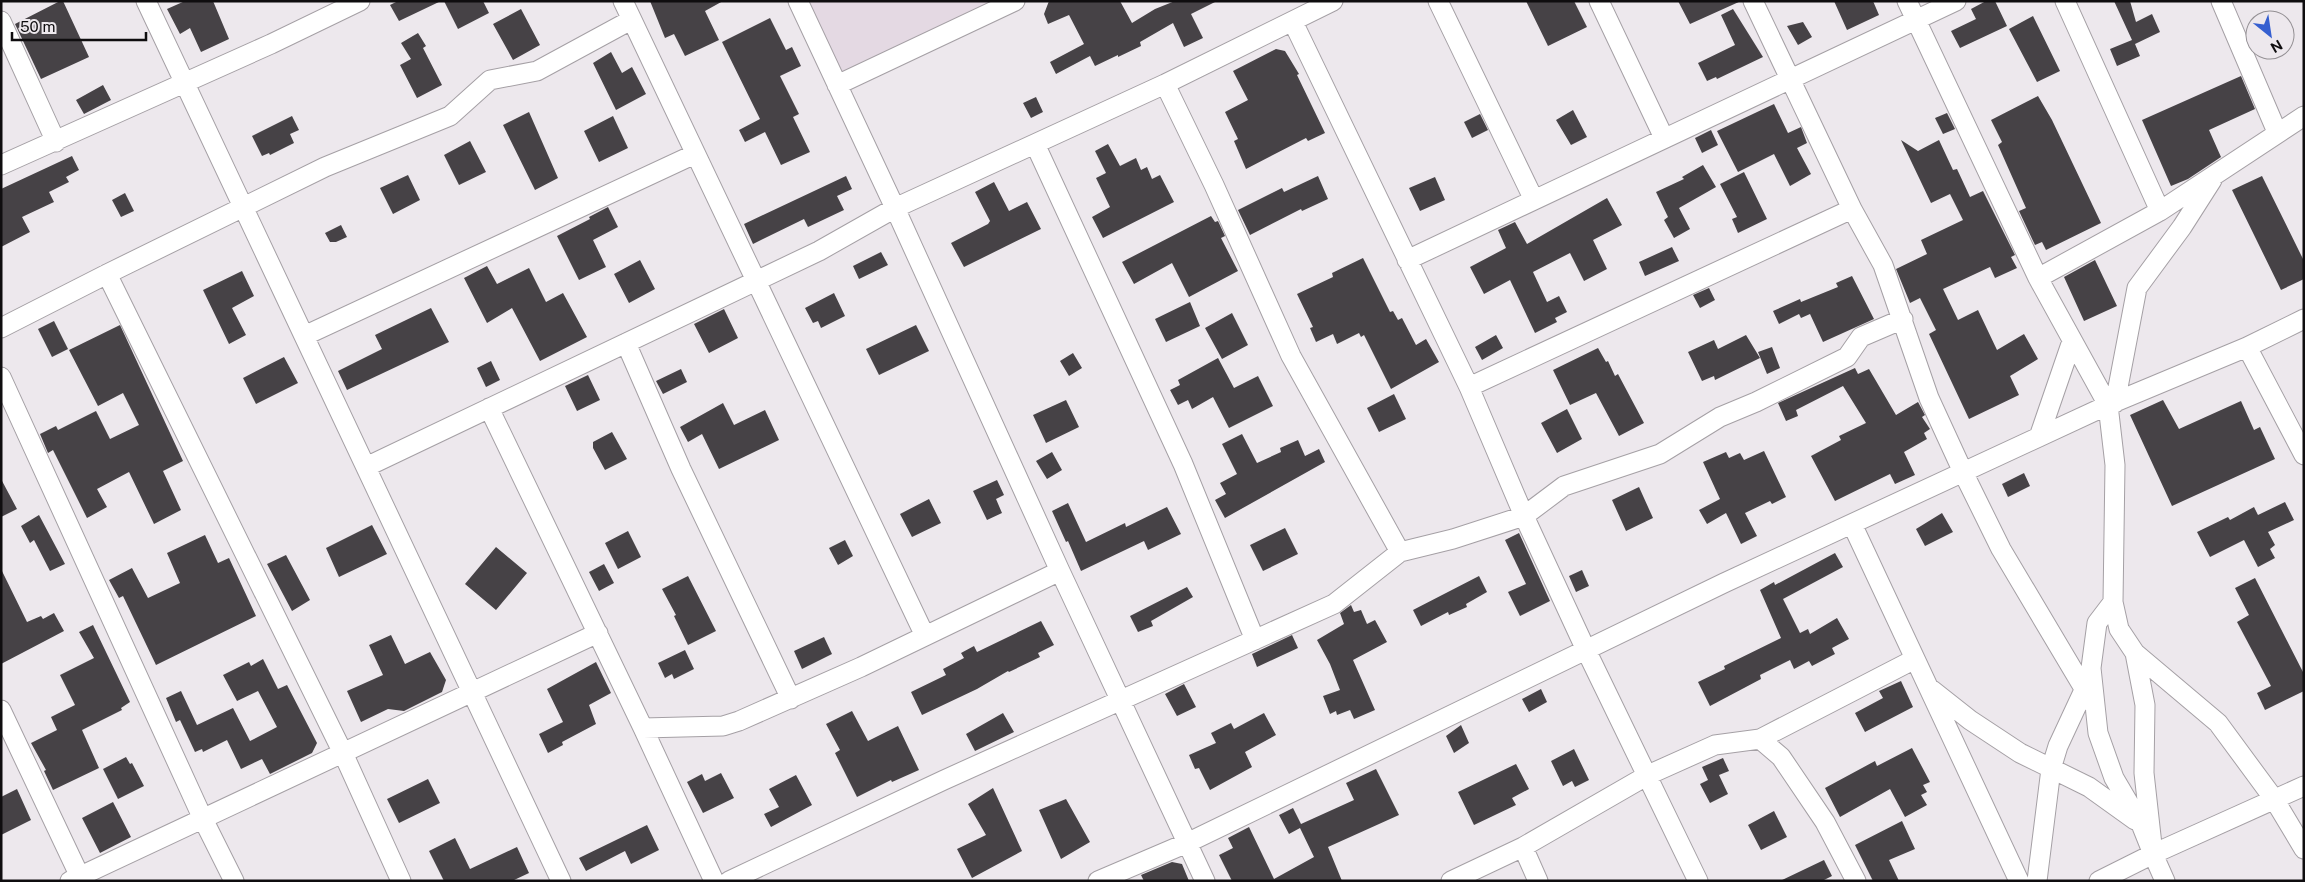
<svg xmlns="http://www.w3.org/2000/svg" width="2305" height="882" viewBox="0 0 2305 882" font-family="'Public Sans',sans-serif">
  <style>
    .built { fill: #e4d9e3 }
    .building { fill: #464246 }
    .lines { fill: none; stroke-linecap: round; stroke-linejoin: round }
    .minor-casing { stroke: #a5a0a5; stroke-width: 21 }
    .minor { stroke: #fff; stroke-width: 19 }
  </style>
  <rect width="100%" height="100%" fill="#ede8ed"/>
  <path class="built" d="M790,1h204l-167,80z"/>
  <path class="building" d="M60,1h3l26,56 -48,22 -26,-55z
    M185,1h28l16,38 -28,13 -11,-24 -10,6 -13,-25z
    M398,1h43l-42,20 -9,-16z
    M444,1h39l6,12 -31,16z
    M650,1h73l-18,10 14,29 -34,16 -11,-22 -9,4z
    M1049,1h71l12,22 23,-14 20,-8h42l-26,13 12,24 -19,9 -11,-24 -33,19 1,4 -23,11v-2l-23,11 -5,-10 -34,18 -6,-12 34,-18 -15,-29 -21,9 -4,-10z
    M1526,1h48l13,26 -39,19z
    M1678,1h63l-51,23z
    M1834,1h39l6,14 -32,15z
    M1986,1h9l12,25 -47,22 -9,-17 25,-12 -5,-10z
    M2114,1h16l6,21 16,-8 8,18 -25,12 5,12 -23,10 -7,-17 22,-9z
    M521,9l19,36 -27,15 -20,-36z
    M1733,9l30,48 -46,22 -1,-2 -9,4 -9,-18 37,-18 -14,-30z
    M2033,16l27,55 -23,11 -28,-53z
    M770,18l16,32 6,-3 9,19 -21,10 19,38 -6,3 17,35 -29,13 -16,-33 -20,10 -6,-12 21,-11 -38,-77z
    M1803,22l9,15 -14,8 -11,-19z
    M418,33l8,13 -3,2 19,37 -25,13 -17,-33 11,-6 -10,-16z
    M1276,49l9,2 14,23 -2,1 28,58 -17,8 -2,-3 -60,31 -12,-28 4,-2 -13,-27 23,-12 -15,-29z
    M611,52l11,21 10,-6 14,27 -30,16 -23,-47z
    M2241,76l14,33 -46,21 12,27 -33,22 -17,7 -29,-66z
    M103,85l8,15 -27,14 -8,-14z
    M2038,96l14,24 49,103 -55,27 -4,-8 -7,3 -16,-34 7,-3 -28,-63 4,-3 -11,-22z
    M1036,97l7,15 -12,6 -8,-15z
    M1774,104l14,29 13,-6 6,16 -10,5 14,26 -21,12 -16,-32 -36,18 -21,-41z
    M1573,110l14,27 -16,8 -15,-25z
    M529,112l29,66 -23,12 -32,-65z
    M1947,113l8,16 -12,5 -8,-16z
    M1480,114l8,16 -16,8 -8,-16z
    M292,116l7,14 -9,4 4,9 -24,12 -1,-2 -7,3 -10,-20z
    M613,116l15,32 -29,14 -15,-31z
    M1711,130l7,15 -16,8 -7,-15z
    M1901,140l17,11 21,-11 14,30 4,-1 13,28 13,-6 32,64 -4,2 6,11 -22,10 -5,-11 -47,22 15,31 20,-10 19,40 27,-16 14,25 -28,17 9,19 -50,24 -40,-85 7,-4 -16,-32 -10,5 -14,-34 31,-15 -6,-14 42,-20 -13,-26 -19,9z
    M470,141l16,31 -27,13 -15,-30z
    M1108,144l12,22 16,-8 5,12 6,-3 5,12 8,-4 14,27 -71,36 -11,-21 18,-10 -14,-29 10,-5 -11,-22z
    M72,156l7,14 -13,7 3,5 -20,10 5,10 -32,15 8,15 -29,15v-58z
    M1703,165l13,22 -37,21 11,21 -16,9 -10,-18 4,-3 -12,-25 28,-13 -2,-2z
    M1744,172l23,47 -29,14 -6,-14 5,-2 -17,-33z
    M408,175l12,25 -27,14 -13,-26z
    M846,176l6,13 -15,7 7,14 -36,17 -4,-8 -51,25 -9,-20z
    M1318,176l10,23 -26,12 -1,-2 -51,26 -12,-25 44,-22 2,4z
    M2262,176l42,85v18l-23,11 -49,-100z
    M1435,177l10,23 -25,11 -11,-23z
    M994,182l15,29 18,-9 14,27 -77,38 -13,-24 37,-19 2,-3 -15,-29z
    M125,193l9,18 -13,6 -9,-17z
    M1607,198l15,27 -29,15 14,29 -23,12 -14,-28 -37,19 14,30 12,-6 8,16 -12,6 2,4 -22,11 -25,-53 -26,14 -14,-27 36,-19 -8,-18 17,-8 12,22z
    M608,207l10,20 -25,13 13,27 -27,13 -22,-44 33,-17 -1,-2z
    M1211,216l4,6 3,-1 7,15 -4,2 17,33 -49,26 -17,-34 -38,21 -12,-22z
    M341,225l6,12 -11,5h-6l-5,-9z
    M1672,247l7,14 -34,15 -6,-14z
    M881,252l7,13 -29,14 -6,-13z
    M1363,258l27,54 3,-1 5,9 4,-2 14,27 10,-6 13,23 -48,27 -27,-54 -3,2 -2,-4 -22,11 -4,-10 -17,8 -6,-14 3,-1 -16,-33 36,-17 -1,-4z
    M640,260l15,29 -26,14 -15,-29z
    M2095,260l22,46 -33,15 -20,-44z
    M487,266l10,18 32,-16 17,34 17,-9 24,44 -47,24 -28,-53 -25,15 -23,-45z
    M242,271l12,25 -22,12 14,27 -17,9 -26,-54z
    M1852,276l22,43 -51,23 -13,-28 -9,4 -2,-4 -20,10 -6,-13 27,-12 1,3 37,-15 -2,-4z
    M1709,288l6,12 -15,8 -7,-13z
    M834,293l11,23 -24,12 -3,-7 -5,2 -8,-15z
    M1190,302l10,24 -34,16 -11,-23z
    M431,308l18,34 -102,48 -9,-19 44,-22 -7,-14z
    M724,309l14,29 -29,15 -15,-29z
    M1232,313l16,32 -26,14 -17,-31z
    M54,321l14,28 -16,8 -14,-28z
    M120,325l63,136 -20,10 18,39 -27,14 -25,-52 -32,17 10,18 -20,11 -34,-68 -5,3 -8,-19 16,-8 2,4 38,-19 14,28 29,-14 -16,-32 -25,13 -29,-56z
    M916,325l13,26 -50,24 -13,-26z
    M1496,335l7,13 -21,12 -7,-13z
    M1746,335l14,23 -45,22 -1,-4 -12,5 -14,-29 26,-12 4,9z
    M1772,347l8,21 -13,6 -9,-22z
    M1598,348l8,14 2,-1 7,15 3,-2 26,49 -25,13 -23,-43 -26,12 -17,-35z
    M1073,353l9,15 -13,8 -9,-15z
    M284,357l14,26 -42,21 -13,-26z
    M1218,358l16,30 24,-12 15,30 -44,22 -16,-31 -21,12 -4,-9 -10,5 -8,-15 10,-5 -2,-5z
    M491,361l9,19 -14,7 -9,-19z
    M1855,368l3,6 11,-5 27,46 22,-13 7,13 -3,2 8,12 -6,4 3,6 -23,13 11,23 -20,9 -5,-10 -55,27 -24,-45 30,-16 -2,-4 27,-13 -23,-37 -47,24 2,6 -12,5 -8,-18z
    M681,369l6,13 -24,12 -7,-13z
    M588,375l12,25 -23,11 -12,-25z
    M1394,394l12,25 -27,13 -12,-24z
    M1066,400l13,27 -33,16 -13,-28z
    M2163,400l16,29 62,-28 13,29 6,-3 15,32 -103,47 -42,-91z
    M723,403l11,22 31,-15 14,30 -60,29 -17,-35 -14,8 -8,-15z
    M1567,409l15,30 -25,14 -16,-30z
    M612,432l15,27 -22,11 -12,-22v-6z
    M1242,434l15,29 24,-11 -1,-4 18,-8 7,16 14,-7 6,13 -100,56 -10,-18 11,-6 -6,-11 17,-9 -15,-30z
    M1764,451l22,46 -14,7 -2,-3 -25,12 12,23 -16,8 -15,-31 -19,11 -8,-14 21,-11 -17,-37 23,-10 3,6 11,-5 4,7z
    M1052,452l10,18 -15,9 -11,-18z
    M2024,473l6,13 -22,11 -6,-13z
    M1,479l16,30 -16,8z
    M997,480l7,15 -8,4 6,14 -15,7 -14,-29z
    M1639,487l14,31 -27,13 -14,-31z
    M929,499l12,24 -29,14 -12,-23z
    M2285,502l9,18 -26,12 7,13 -5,4 5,9 -17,9 -14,-27 -34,17 -13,-25 31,-15 2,3 24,-13 4,8z
    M1068,503l18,39 39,-19 1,4 41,-20 14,27 -33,16 -4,-9 -63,30 -13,-30 -2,1 -14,-31z
    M1942,513l11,19 -28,14 -9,-17z
    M39,515l26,49 -15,7 -16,-31 -4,3 -9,-17z
    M372,525l15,29 -48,23 -13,-29z
    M1285,528l13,26 -35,17 -13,-26z
    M628,531l13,26 -23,12 -13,-26z
    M1519,533l31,68 -30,15 -12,-24 18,-8 -21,-44z
    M205,535l13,28 11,-5 27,58 -100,49 -33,-69 -4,2 -10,-18 23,-12 16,30 32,-15 -13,-30z
    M845,540l8,16 -15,9 -9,-17z
    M496,547l31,26 -31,37 -31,-26z
    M1835,553l8,14 -60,32 17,34 8,-4 2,5 27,-16 12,21 -17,9 3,6 -23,12 -3,-5 -15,8 -4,-9 -30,15 1,4 -51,27 -12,-24 27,-13 -1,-3 57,-28 -21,-48 14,-8 1,3z
    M286,555l24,45 -18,11 -25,-47z
    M604,564l10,19 -15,8 -10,-19z
    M1,569l26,53 14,-6 2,3 11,-6 10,18 -63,33z
    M1582,570l7,16 -13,6 -7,-16z
    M688,576l28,55 -28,14 -14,-29 2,-1 -14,-26z
    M1479,576l8,16 -21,12 1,3 -18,8 -1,-3 -27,14 -8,-16z
    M2255,578l49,96v17l-39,19 -8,-17 14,-7 -34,-64 12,-7 -14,-27z
    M1187,587l6,10 -42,24 2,5 -15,6 -8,-16z
    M1351,605l3,7 7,-2 6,14 8,-4 12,22 -34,18 22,50 -21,9 -4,-9 -13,5 -1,-4 -6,3 -7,-18 17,-6 -10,-26 -13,-24 27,-16 -4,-11z
    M1041,621l13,24 -16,8 2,4 -31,15 -1,-1 -31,18 -55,26 -11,-23 35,-17 -3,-6 21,-11 -3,-5 13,-7 3,6z
    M93,625l37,77 -9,6 1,2 -40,20 17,38 -46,22 -9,-19 2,-1 -15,-27 26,-13 -6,-13 24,-12 -15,-30 34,-17 -15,-26z
    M391,635l14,29 25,-12 16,28 -4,12 -38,19 -16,-2 -27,13 -14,-31 36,-16 -14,-30z
    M1292,635l6,13 -41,19 -5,-13z
    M824,637l8,17 -30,15 -8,-18z
    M685,650l9,19 -20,10 -2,-5 -7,4 -7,-15z
    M263,659l15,30 9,-4 30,58 -5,10 -42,21 -8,-15 -21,10 -14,-29 -24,12 -1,-3 -7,3 -15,-32 -4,2 -10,-24 15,-7 16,34 36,-17 17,33 27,-14 -19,-36 -21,10 -14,-26 26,-13 2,4z
    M596,662l15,31 -22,12 7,19 -34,18 1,3 -15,8 -9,-19 24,-12 -16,-33z
    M1901,681l12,26 -48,25 -10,-19 28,-15 -4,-7z
    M1184,684l12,23 -19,9 -12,-22z
    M1541,689l6,13 -18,10 -7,-13z
    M852,711l16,30 30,-15 21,44 -27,12 -1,-2 -34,17 -22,-44 5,-3 -14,-26z
    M1003,713l11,19 -39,19 -9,-17z
    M1264,713l12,22 -31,17 7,15 -42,23 -11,-22 -4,1 -6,-14 27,-12 -5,-10 20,-10 3,6z
    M1461,725l8,18 -15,10 -8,-17z
    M1912,748l18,34 -7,3 4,7 -6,3 6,10 -22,12 -15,-28 -50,28 -15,-29 50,-27 2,5z
    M1574,749l15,31 -14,7 -3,-6 -9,5 -12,-25z
    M126,757l4,7 2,-1 12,23 -26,13 -15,-30z
    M1723,758l6,13 -10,4 9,19 -18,9 -10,-19 8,-4 -6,-13z
    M1516,764l13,25 -17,9 4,7 -42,20 -16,-33z
    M1376,769l23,46 -71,32 14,34h-110l-13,-26 14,-7 -5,-10 21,-11 25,52 40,-22 -14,-29 -11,6 -10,-19 14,-7 8,16 53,-24 -8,-17z
    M721,773l13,25 -31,15 -16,-31 15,-8 3,7z
    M796,775l16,30 -41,22 -7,-13 15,-7 -10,-18z
    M428,779l12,24 -41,20 -12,-24z
    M993,788l29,63 -50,27 -15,-29 29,-14 -18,-31z
    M17,789l14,31 -30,15v-38z
    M1066,799l24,43 -29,17 -22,-49z
    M113,802l18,35 -31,16 -18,-35z
    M1774,811l13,26 -26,13 -13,-25z
    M1902,821l13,28 -26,11 10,21h-26l-18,-36z
    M647,825l12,25 -28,14 -6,-13 -39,20 -7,-13z
    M455,838l15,31 47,-22 12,26 -17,8h-68l-15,-30z
    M1824,860l8,16 -10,5h-42z
    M1172,862l10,2 7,17h-45l-3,-6z"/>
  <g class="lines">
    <defs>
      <path id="minor" d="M146,1l415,880
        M623,1l302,635
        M798,1l97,207 165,363 145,310
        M1438,1l96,199
        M1599,1l65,137
        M1753,1l99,208 31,56 46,133 34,74 38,77 94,158
        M1907,1l131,277 70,127 7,60 -2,137 6,27 16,24 83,70 56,76 30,50
        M2065,1l95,210
        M2221,1l56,131
        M1,21l55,121
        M1293,22l176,365 55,129 62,134 112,231
        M1165,84l49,101 77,171 109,196
        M837,85l178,-84
        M1035,144l148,320 72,176
        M1,165l270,-121 89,-43
        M1407,260l549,-259
        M107,274l236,479 58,128
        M2038,278l122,-67 144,-95
        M1,328l106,-54 218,-107 125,-51 40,-36 47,-9 94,-51
        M304,336l391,-182
        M626,343l55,126 110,230
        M2247,347l57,108
        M1,377l202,442 31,62
        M1469,387l383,-178
        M2115,403l22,-115 45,-61 30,-47
        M489,408l154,320 71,153
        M2039,437l33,-96
        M366,467l453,-216 76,-43 270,-124 168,-83
        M1852,524l167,357
        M2113,602l-16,21 -6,45 7,65 16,45 27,46 12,30
        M2135,653l10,52 -1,68 9,81 12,27
        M1932,690l38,30 50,33 69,34 46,33
        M1,710l81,171
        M643,728l80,-2 16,-5 122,-54 199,-96
        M1760,739l21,18 44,65 31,59
        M1523,847l15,34
        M70,881l528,-248
        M729,881l215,-101 390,-176 66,-52 53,-13 71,-23 40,-30 96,-32 60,-37 36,-15 91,-45 14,-20 42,-18
        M1098,881l89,-38 537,-260 384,-178 139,-58 57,-28
        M1451,881l72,-34 125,-72 67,-30 45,-6 155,-80
        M2037,881l14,-112 7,-23 27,-58
        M2099,881l54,-27 151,-68"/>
    </defs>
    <use href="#minor" class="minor-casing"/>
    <use href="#minor" class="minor"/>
  </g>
  <rect width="2305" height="882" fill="none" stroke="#0f0d0f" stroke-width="5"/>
  <g transform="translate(2270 35) rotate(150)"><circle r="24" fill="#ede8ed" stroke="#949094"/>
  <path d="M0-4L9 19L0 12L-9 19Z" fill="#365fd0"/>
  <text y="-8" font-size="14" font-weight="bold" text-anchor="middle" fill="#0f0d0f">N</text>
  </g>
  <path d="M12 32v8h134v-8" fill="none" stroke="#0f0d0f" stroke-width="2.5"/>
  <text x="20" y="32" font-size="15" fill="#0f0d0f" stroke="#ede8ed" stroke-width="4" paint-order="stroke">50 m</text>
</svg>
